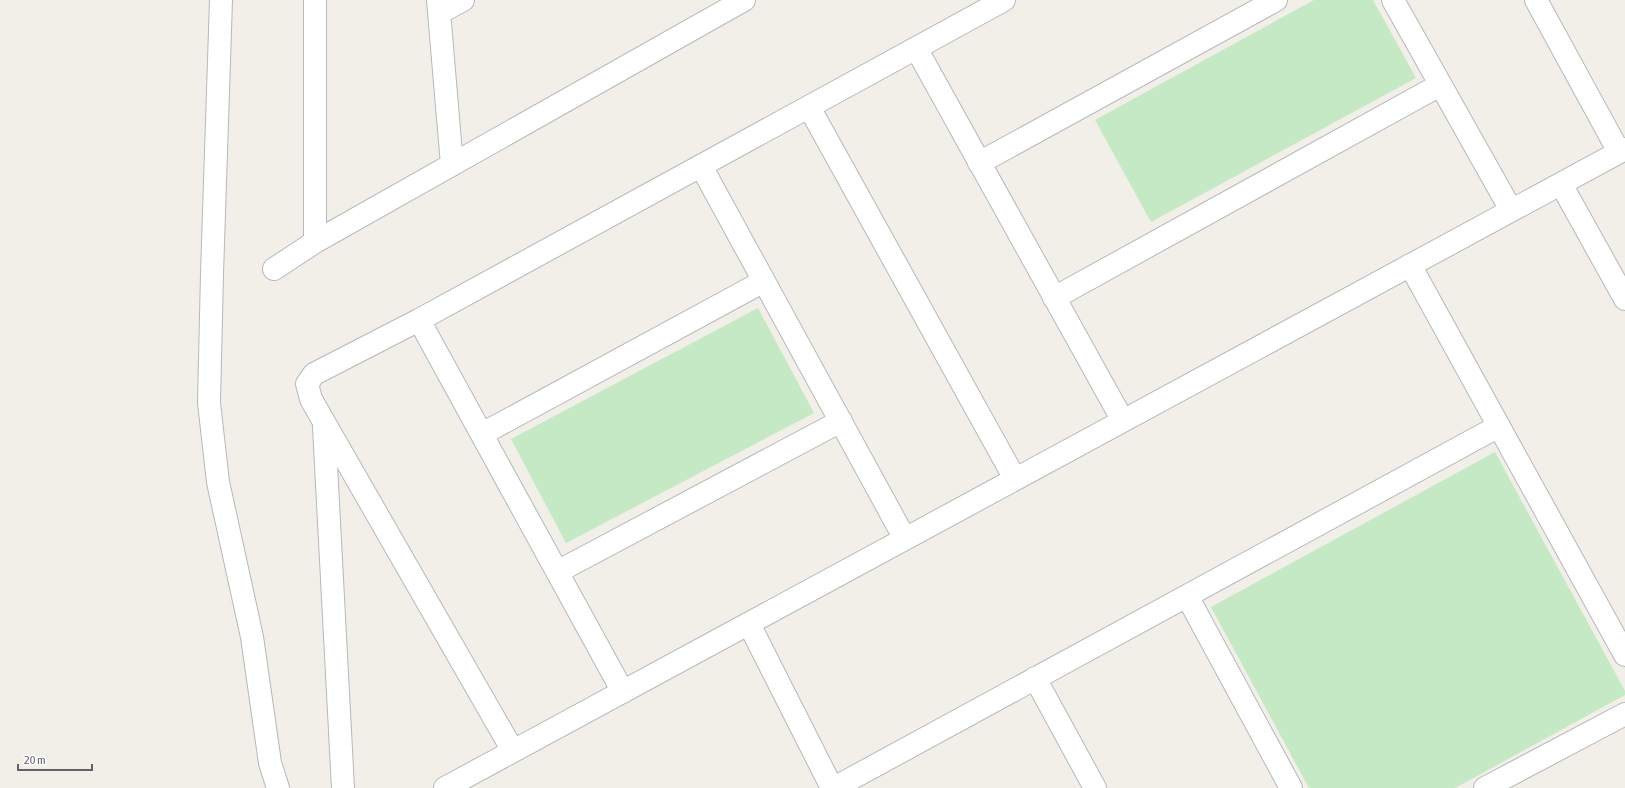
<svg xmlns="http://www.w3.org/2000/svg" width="1625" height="788" viewBox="0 0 1625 788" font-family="'Asap Condensed',sans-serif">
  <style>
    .green { fill: #c5e8c5 }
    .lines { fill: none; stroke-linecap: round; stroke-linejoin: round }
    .minor-casing { stroke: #b5b8bc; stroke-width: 24 }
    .minor { stroke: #fff; stroke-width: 22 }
  </style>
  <rect width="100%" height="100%" fill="#f1efe8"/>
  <path class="green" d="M1314,0h59l43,78 -265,144 -56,-102z
    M758,308l56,105 -248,130 -55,-104z
    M1495,452l130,239v4l-170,93h-146l-98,-181z"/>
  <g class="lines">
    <defs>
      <path id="minor" d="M221,0l-9,274 -3,129 9,79 34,155 18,126 8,25
        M438,0l14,165
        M1393,0l118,210
        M1536,0l83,152
        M439,13l24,-13
        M916,48l207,373
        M809,107l206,372
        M979,163l297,-163
        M701,166l204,373
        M1561,184l64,115
        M315,242v-242
        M1410,265l215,390
        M274,269l41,-27 429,-242
        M1054,298l386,-213
        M419,320l204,372
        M324,427l19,361
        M482,434l282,-153
        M557,572l284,-151
        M1187,596l104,192
        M749,624l83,164
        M1035,678l60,110
        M513,751l-189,-329 -13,-23 -4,-15 7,-10 105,-54 585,-320
        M445,788l1180,-639
        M834,788l665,-362
        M1485,788l140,-74"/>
    </defs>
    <use href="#minor" class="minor-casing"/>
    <use href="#minor" class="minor"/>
  </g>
  <path d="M18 764v6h74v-6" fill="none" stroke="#5f6368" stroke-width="2"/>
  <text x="24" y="764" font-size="12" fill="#5f6368" stroke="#ffffff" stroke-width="3" paint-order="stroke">20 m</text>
</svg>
